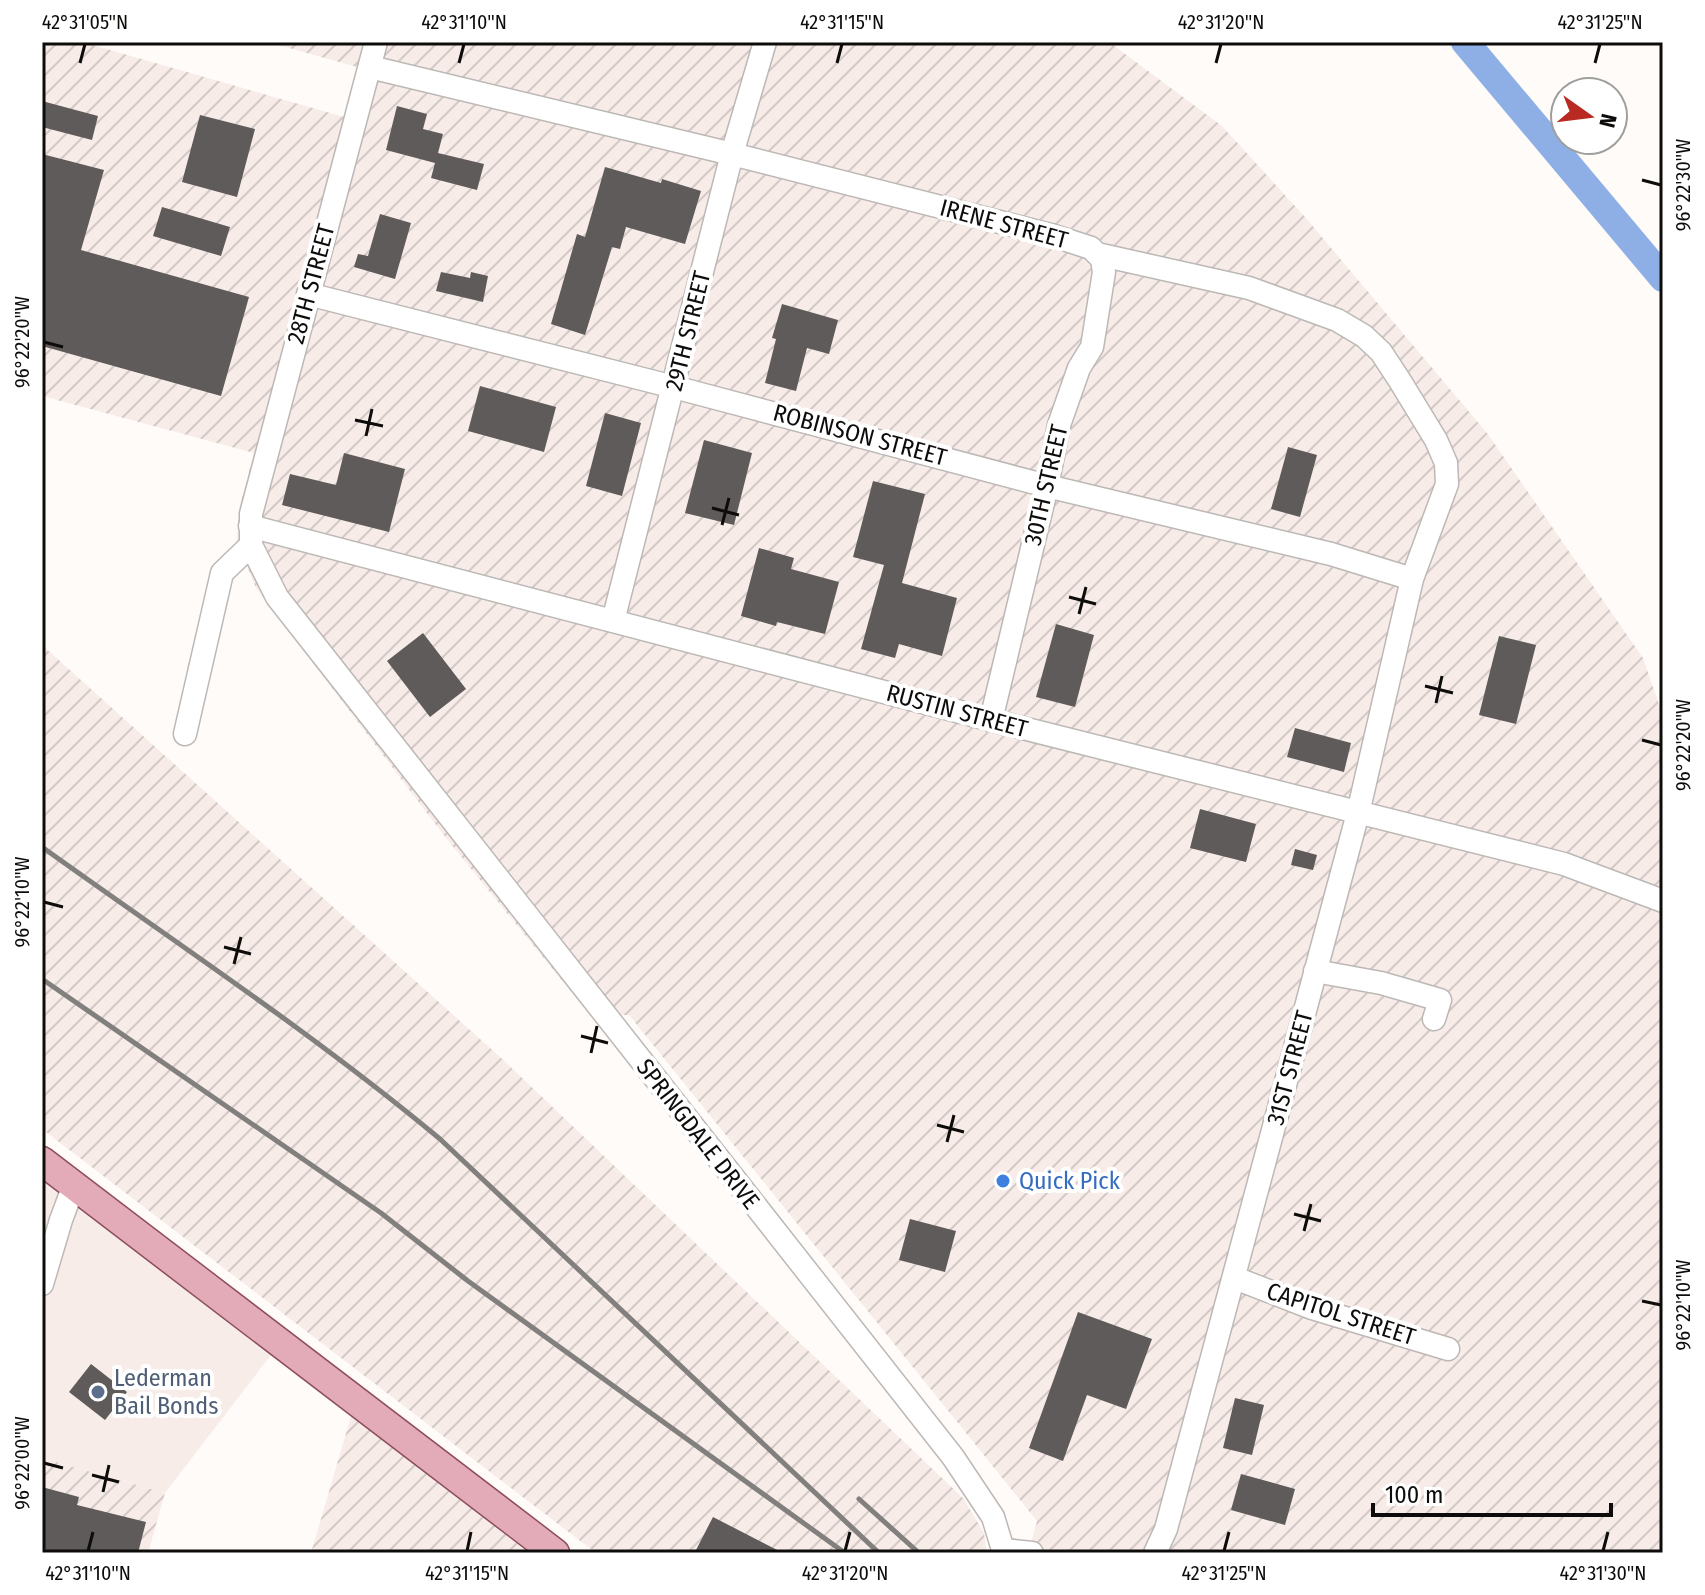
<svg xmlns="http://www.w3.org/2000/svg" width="1705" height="1595" viewBox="0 0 1705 1595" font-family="'Fira Sans Condensed',sans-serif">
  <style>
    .built { fill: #f8ece8 }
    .industrial { fill: url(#industrial-furrows) }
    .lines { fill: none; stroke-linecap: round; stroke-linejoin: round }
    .river { stroke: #8dafe6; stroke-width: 28 }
    .building { fill: #5e5b5a }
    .minor-casing { stroke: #bcb8b6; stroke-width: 25 }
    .major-casing { stroke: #8c4e5c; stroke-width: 31 }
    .minor { stroke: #fff; stroke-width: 22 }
    .major { stroke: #e3aab7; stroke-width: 28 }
    .rail { stroke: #82807e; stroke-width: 5 }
    .ticks { fill: none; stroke: #0d0c0b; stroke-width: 3 }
    .shop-dot { fill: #3f7fe0; stroke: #fff; stroke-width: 3 }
    .service-dot { fill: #5c6f8a; stroke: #fff; stroke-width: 3 }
    .labels { text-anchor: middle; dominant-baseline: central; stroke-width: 8; stroke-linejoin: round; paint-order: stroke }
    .street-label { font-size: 24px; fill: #0d0c0b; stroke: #fff }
    .shop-label { font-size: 24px; fill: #366cbe; stroke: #fff; text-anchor: start }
    .service-label { font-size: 24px; fill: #4e5e75; stroke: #fff; text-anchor: start }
    .neatline { fill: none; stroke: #0d0c0b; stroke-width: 3 }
    .ticks-label { font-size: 20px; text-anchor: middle; fill: #0d0c0b }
  </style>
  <defs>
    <pattern id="industrial-furrows" width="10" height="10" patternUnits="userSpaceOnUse" patternTransform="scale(2)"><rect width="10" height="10" fill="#f8ece8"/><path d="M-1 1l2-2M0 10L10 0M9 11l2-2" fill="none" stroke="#d3c9c6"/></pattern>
  </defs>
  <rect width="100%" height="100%" fill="#fffbf9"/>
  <path class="built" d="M42,1174l232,177 -109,142 -123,-35z"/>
  <path class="industrial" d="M42,42h40l262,75 13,-50 -89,-25h841l113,84 83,91 182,216 156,225 20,58v837h-635l9,-32 -408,-506h-39l-144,-177 -190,-250 -19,-46 2,-33 15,-56 -212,-57z
    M42,645l458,412 463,441 21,35 3,20h-391l-554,-424z
    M352,1413l184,140h-225z
    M42,1458l123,35 -17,60h-106z"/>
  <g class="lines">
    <path class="river" d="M1465,42l198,236"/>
  </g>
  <path class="building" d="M42,101l56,15 -6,24 -50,-13z
    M397,106l30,8 -4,15 20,5 -5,19 46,11 -7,26 -46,-12 4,-15 -49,-13z
    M200,115l55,14 -18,68 -55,-15z
    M42,154l62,16 -23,80 168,47 -28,99 -179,-50z
    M605,167l56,16 1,-4 39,12 -16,53 -59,-17 -6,22 -8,-2 -27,88 -34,-11 26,-90 8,3z
    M162,207l68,20 -9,29 -68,-20z
    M380,214l31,9 -16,56 -41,-12 4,-13 10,2z
    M441,272l29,6 1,-6 17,4 -5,26 -47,-11z
    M782,304l56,16 -9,34 -22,-6 -11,43 -31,-8 11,-44 -4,-1z
    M480,386l76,21 -12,45 -76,-21z
    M605,413l36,10 -19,73 -36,-10z
    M704,440l48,13 -18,72 -49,-12z
    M1288,447l29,8 -17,62 -29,-8z
    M344,453l61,16 -16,63 -107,-27 8,-31 46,11z
    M873,481l52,13 -23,89 55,15 -15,58 -43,-12 -4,14 -34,-9 23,-84 -31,-8z
    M759,548l35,10 -3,11 48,13 -14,52 -48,-12 -1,4 -35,-10z
    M1056,624l38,11 -19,72 -39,-10z
    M423,633l43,56 -36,28 -43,-56z
    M1499,636l37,9 -20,79 -37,-9z
    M1295,728l56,15 -7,29 -57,-15z
    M1200,809l56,15 -10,38 -56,-14z
    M1295,849l22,6 -4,15 -22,-5z
    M910,1219l46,12 -11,41 -46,-12z
    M1078,1312l74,27 -26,70 -39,-14 -24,66 -34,-13z
    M91,1364l36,28 -22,28 -36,-28z
    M1235,1398l29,7 -12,50 -29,-7z
    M1241,1474l54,15 -10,36 -54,-15z
    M42,1487l37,10 -2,8 69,17 -8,31h-96z
    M713,1517l70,36h-80l-7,-3z"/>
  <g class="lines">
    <defs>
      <path id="minor" d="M376,42l-125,472v31l26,52 676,860 40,60 11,36
        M370,67l362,87 319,81 40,13 6,6 152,34 88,32 27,16 17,16 19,29 36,59 10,23 1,21 -35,95 -54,234 -192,716 -11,24
        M308,294l366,93 373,99 284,68 81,25
        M250,526l741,194 573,144 99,37
        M613,621l119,-467 33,-112
        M991,720l56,-234 12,-61 20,-57 13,-21 12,-75 -2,-13 -5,-5
        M185,734l37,-161 29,-28
        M1315,971l66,12 59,17 -6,19
        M1235,1278l77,30 136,41
        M42,1284l19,-64 13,-35
        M1005,1550l27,3"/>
      <path id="major" d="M42,1161l513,392"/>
    </defs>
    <use href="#minor" class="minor-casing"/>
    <use href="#major" class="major-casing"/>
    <use href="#minor" class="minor"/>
    <use href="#major" class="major"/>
    <path class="rail" d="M42,847c134,96 272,187 398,292l439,414
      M42,979l339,234 87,68 377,272
      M859,1499l60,54"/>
  </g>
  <path class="ticks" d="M80,63l5,-19M459,63l5,-19M837,63l5,-19M1216,63l5,-19M1595,63l5,-19M1642,180l19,5M44,342l19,5M355,420l28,6M366,436l6,-27M712,508l27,7M722,525l7,-27M1069,597l27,7M1079,614l7,-27M1425,686l28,7M1436,703l6,-27M1642,740l19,5M44,902l19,5M224,947l27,7M234,964l7,-27M581,1036l27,7M591,1053l6,-27M937,1125l27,7M947,1142l7,-27M1294,1214l27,7M1304,1231l7,-27M1642,1301l19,4M44,1463l19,5M92,1475l27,7M103,1492l6,-27M88,1551l5,-19M467,1551l4,-19M845,1551l5,-19M1224,1551l5,-19M1603,1551l5,-19"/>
  <circle class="shop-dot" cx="1003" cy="1181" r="8"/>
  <circle class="service-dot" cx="98" cy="1392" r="8"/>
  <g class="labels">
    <g class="street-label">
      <text transform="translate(1004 224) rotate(15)">IRENE STREET</text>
      <text transform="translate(311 284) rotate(-75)">28TH STREET</text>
      <text transform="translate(688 331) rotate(-76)">29TH STREET</text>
      <text transform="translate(860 435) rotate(15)">ROBINSON STREET</text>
      <text transform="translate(1046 485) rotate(-77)">30TH STREET</text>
      <text transform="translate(957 711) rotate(15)">RUSTIN STREET</text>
      <text transform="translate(1290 1068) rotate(-75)">31ST STREET</text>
      <text transform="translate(698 1134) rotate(52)">SPRINGDALE DRIVE</text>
      <text transform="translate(1341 1314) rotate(18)">CAPITOL STREET</text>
    </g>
    <g class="shop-label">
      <text x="1019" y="1181">Quick Pick</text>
    </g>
    <g class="service-label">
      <text x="114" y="1378">Lederman<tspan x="114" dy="28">Bail Bonds</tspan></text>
    </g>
  </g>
  <rect width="1705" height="1595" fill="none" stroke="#ffffff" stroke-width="88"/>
  <g transform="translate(1589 116) rotate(104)"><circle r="38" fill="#ffffff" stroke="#9e9e9d" stroke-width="2"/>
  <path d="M0-6L14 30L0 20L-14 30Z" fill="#b92b22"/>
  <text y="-12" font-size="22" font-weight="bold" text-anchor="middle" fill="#0d0c0b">N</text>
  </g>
  <path d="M1373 1503v12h238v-12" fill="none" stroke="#0d0c0b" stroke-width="4"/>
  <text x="1385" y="1503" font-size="24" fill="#0d0c0b" stroke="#ffffff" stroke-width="6" paint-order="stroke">100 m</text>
  <rect x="44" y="44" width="1617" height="1507" class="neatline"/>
  <g class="ticks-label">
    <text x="85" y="29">42°31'05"N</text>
    <text x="464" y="29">42°31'10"N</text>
    <text x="842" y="29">42°31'15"N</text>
    <text x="1221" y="29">42°31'20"N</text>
    <text x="1600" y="29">42°31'25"N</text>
    <text transform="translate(1683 185) rotate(-90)" y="7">96°22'30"W</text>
    <text transform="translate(22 342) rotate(-90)" y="7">96°22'20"W</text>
    <text transform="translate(1683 745) rotate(-90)" y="7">96°22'20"W</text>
    <text transform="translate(22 902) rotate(-90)" y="7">96°22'10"W</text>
    <text transform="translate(1683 1305) rotate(-90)" y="7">96°22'10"W</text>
    <text transform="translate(22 1463) rotate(-90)" y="7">96°22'00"W</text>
    <text x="88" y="1580">42°31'10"N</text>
    <text x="467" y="1580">42°31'15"N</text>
    <text x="845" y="1580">42°31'20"N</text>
    <text x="1224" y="1580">42°31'25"N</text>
    <text x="1603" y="1580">42°31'30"N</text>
  </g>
</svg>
